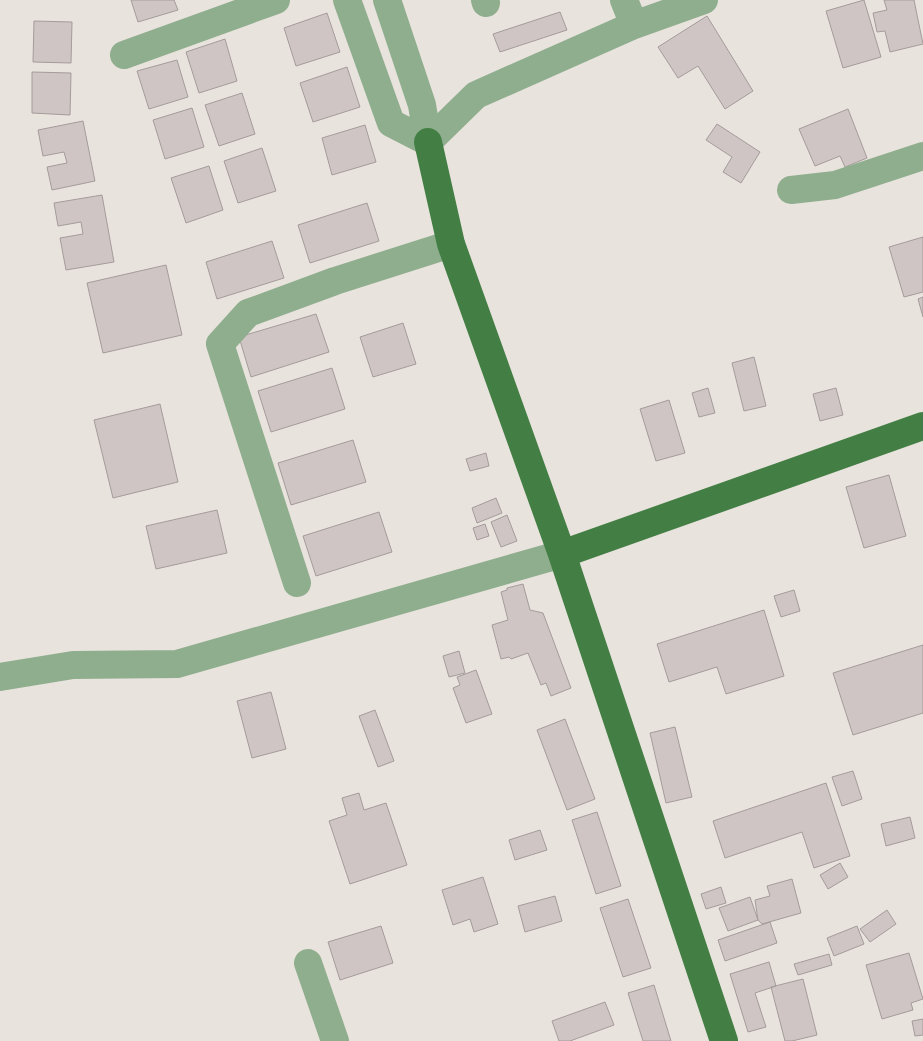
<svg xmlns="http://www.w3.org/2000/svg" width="923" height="1041" viewBox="0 0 923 1041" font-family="'Space Grotesk',sans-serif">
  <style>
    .building { fill: #cec5c4; stroke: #a49b9b }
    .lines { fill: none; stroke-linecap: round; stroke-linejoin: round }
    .minor { stroke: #8fae8e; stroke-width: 28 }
    .major { stroke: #437f44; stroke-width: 28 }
  </style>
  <rect width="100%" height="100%" fill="#e9e3dd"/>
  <path class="building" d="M131,0h43l4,10 -40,12z
    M864,0l17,57 -38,11 -17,-57z
    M884,0h30l9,44 -33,8 -5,-21 -8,1 -4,-19 14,-3z
    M560,12l7,18 -67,22 -7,-18z
    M327,13l13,39 -44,14 -12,-38z
    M707,16l46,75 -28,18 -27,-43 -20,12 -20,-31z
    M34,21l38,1 -1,41 -38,-1z
    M225,39l12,42 -38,12 -13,-41z
    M177,60l11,37 -39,12 -12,-38z
    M347,67l13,40 -47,15 -13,-39z
    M32,72l39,1 -1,42 -38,-2z
    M242,93l13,41 -36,12 -14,-41z
    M192,108l12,39 -39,12 -12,-39z
    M848,109l19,49 -22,9 -5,-11 -25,10 -16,-37z
    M83,121l12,60 -43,9 -5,-23 20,-4 -3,-11 -21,4 -5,-26z
    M717,124l43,28 -19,31 -18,-11 9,-15 -26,-17z
    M365,125l11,37 -44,13 -10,-37z
    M262,148l14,43 -38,12 -14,-42z
    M209,166l14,44 -37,13 -15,-45z
    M102,195l12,67 -48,8 -6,-32 23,-4 -2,-12 -23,4 -4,-23z
    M367,203l12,38 -69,22 -12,-38z
    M923,237v55l-19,5 -15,-50z
    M272,241l12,37 -67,21 -11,-37z
    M166,265l16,70 -79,18 -16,-70z
    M923,297v20l-5,-18z
    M316,314l13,38 -78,25 -12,-40z
    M403,323l13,41 -43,13 -13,-40z
    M754,357l12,49 -22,5 -12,-48z
    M332,368l13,41 -74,23 -13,-41z
    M708,388l7,25 -16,4 -7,-24z
    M836,388l7,27 -23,6 -7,-27z
    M669,400l16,53 -29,8 -16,-52z
    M160,404l18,78 -65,16 -19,-78z
    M353,440l13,42 -75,23 -13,-42z
    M486,453l3,13 -19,5 -4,-12z
    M889,475l17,61 -42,12 -18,-61z
    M496,498l6,15 -25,10 -5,-15z
    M217,510l10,43 -71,16 -10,-43z
    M379,512l13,40 -76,24 -13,-40z
    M507,515l10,26 -16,6 -10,-25z
    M485,524l4,12 -12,4 -4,-12z
    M523,584l7,26 13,3 28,75 -20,8 -5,-13 -5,2 -13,-32 -17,6 -2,-2 -8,2 -9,-34 16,-5 -7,-28 6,-2v-2z
    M794,590l6,21 -19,6 -7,-21z
    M764,610l20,66 -58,18 -9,-27 -48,15 -12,-38z
    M923,645v68l-70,22 -20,-62z
    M459,651l6,22 -16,4 -6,-21z
    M476,670l16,44 -26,9 -13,-35 7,-3 -3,-8z
    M271,692l15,57 -34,9 -15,-57z
    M375,710l19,51 -16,6 -19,-51z
    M565,719l30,80 -28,11 -30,-80z
    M675,727l17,70 -26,6 -16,-70z
    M853,771l9,28 -20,7 -10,-29z
    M826,783l24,73 -36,12 -12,-36 -77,26 -12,-37z
    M359,793l5,17 22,-7 21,62 -57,19 -21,-63 18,-6 -5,-17z
    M597,812l24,74 -25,8 -24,-74z
    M910,817l5,21 -29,8 -5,-22z
    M540,830l7,20 -32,10 -6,-20z
    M840,863l8,14 -20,12 -8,-14z
    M483,877l15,47 -24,8 -4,-13 -17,6 -11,-35z
    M792,879l9,34 -39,11 -4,-4 -3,-20 15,-4 -3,-10z
    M721,887l5,16 -20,6 -5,-15z
    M555,896l7,25 -37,11 -7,-26z
    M750,897l8,23 -30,11 -9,-23z
    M628,899l23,69 -28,9 -23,-69z
    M887,910l9,14 -26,18 -10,-13z
    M770,922l7,21 -52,18 -7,-21z
    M381,926l12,37 -53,17 -12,-38z
    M857,926l7,18 -30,12 -7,-18z
    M909,953l14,46 -12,4 2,7 -31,9 -16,-54z
    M829,954l3,11 -34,10 -4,-11z
    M769,962l7,24 -21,7 11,34 -18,5 -18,-58z
    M803,979l14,56 -25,6h-7l-14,-54z
    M654,985l17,56h-28l-15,-48z
    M605,1002l9,23 -44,16h-11l-7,-20z
    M923,1019v16l-8,1 -3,-15z"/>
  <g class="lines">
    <path class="minor" d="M347,0l44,123 37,19
      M387,0l35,105 6,37
      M485,0l1,3
      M624,0l10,25
      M124,55l152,-55
      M428,142l48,-47 158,-70 70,-25
      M791,190l44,-5 88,-29
      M297,583l-77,-239 28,-31 87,-32 116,-37
      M0,677l73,-12 104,-1 385,-110
      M308,963l27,78"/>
    <path class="major" d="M428,142l23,102 111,310 162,487
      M562,554l361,-128"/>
  </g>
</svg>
